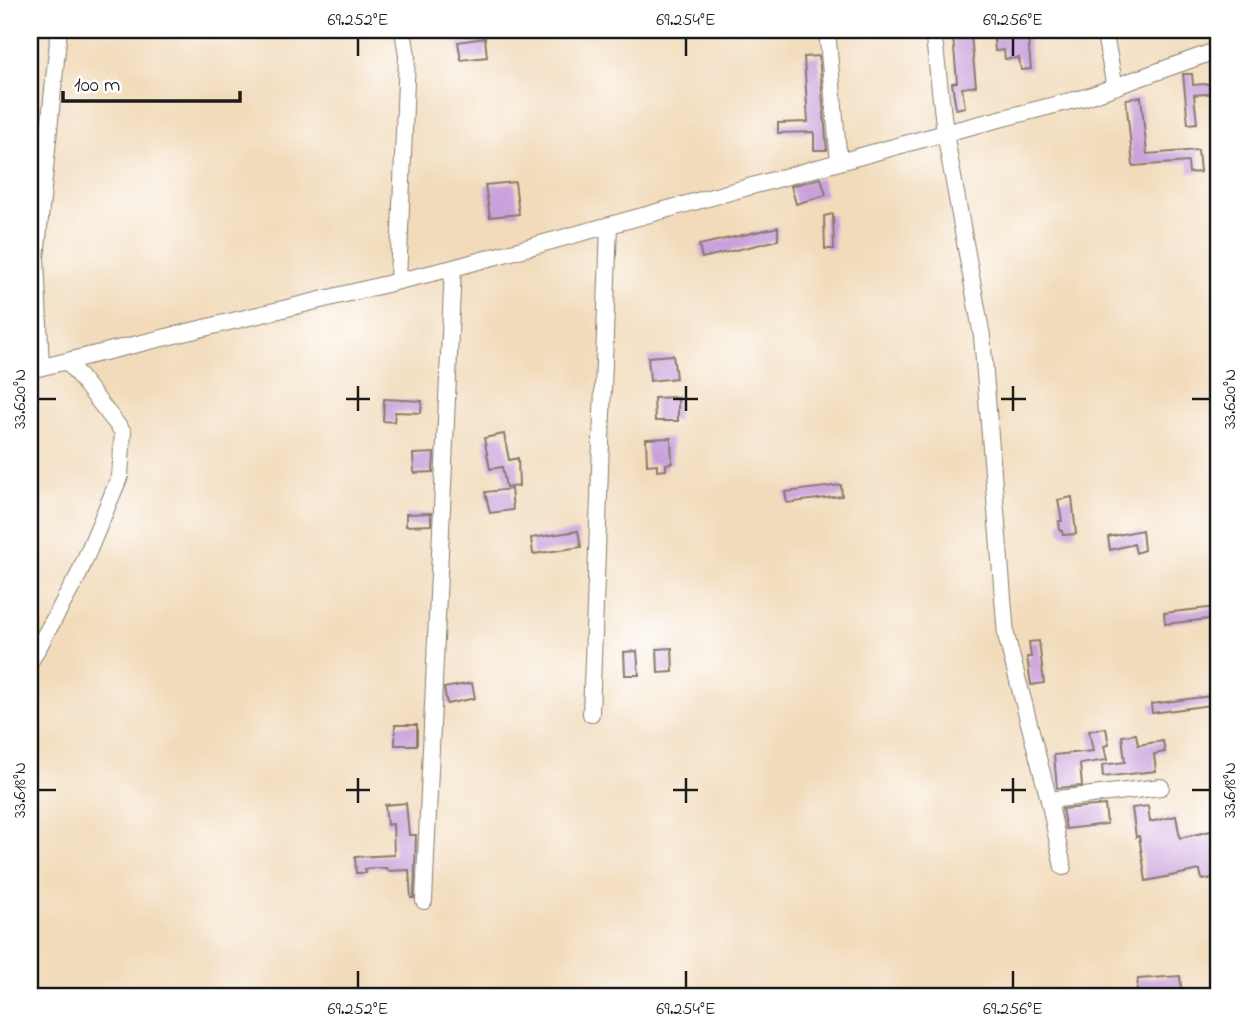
<svg xmlns="http://www.w3.org/2000/svg" width="1248" height="1027" viewBox="0 0 1248 1027" font-family="'Indie Flower',sans-serif">
  <style>
    .building { fill: #cba1db }
    .lines { fill: none; stroke-linecap: round; stroke-linejoin: round }
    .minor-casing { stroke: #877c6c; stroke-width: 18 }
    .minor { stroke: #fff; stroke-width: 16 }
    .ticks { fill: none; stroke: #1c1c1c; stroke-width: 2.5 }
    .neatline { fill: none; stroke: #1c1c1c; stroke-width: 2.5 }
    .ticks-label { font-size: 18px; text-anchor: middle; fill: #1c1c1c }
  </style>
  <rect width="100%" height="100%" fill="#fff"/>
  <filter id="ink" filterUnits="userSpaceOnUse"><feTurbulence type="fractalNoise" baseFrequency=".0143" numOctaves="2"/><feDisplacementMap in="SourceGraphic" scale="14" xChannelSelector="R" yChannelSelector="G"/><feConvolveMatrix kernelMatrix="1 2 1 2 8 2 1 2 1" color-interpolation-filters="sRGB"/></filter>
  <filter id="wash" filterUnits="userSpaceOnUse"><feTurbulence type="fractalNoise" baseFrequency=".00686" numOctaves="4" result="noise"/><feDisplacementMap in="SourceGraphic" scale="28" xChannelSelector="R" yChannelSelector="G"/><feGaussianBlur stdDeviation="1.57" result="paint"/><feColorMatrix in="noise" values="0 0 0 0 0 0 0 0 0 0 0 0 0 0 0 0 0 1.4 0 .05"/><feComposite in="paint" operator="in"/></filter>
  <g filter="url(#wash)">
    <rect width="100%" height="100%" fill="#f2dbbb"/>
    <g id="blocks">
      <path class="building" d="M993,30h34l4,39 -10,1 -2,-12 -14,1 -1,-9 -9,1z
        M971,36l5,50 -14,2 3,19 -9,2 -4,-26 5,-1 -4,-45z
        M485,38l2,19 -26,3 -3,-18z
        M819,56l8,94h-13v-18l-36,1v-10l30,-1 -4,-65z
        M1183,74h9l1,11 25,-2v10l-24,2 3,28 -9,1z
        M1141,97l6,57 51,-4 2,22 -11,1 -1,-11 -55,4 -7,-67z
        M821,178l5,17 -30,9 -5,-18z
        M515,182l4,32 -29,3 -5,-32z
        M833,214l1,35h-9l-1,-33z
        M778,227v13l-76,18 -3,-13z
        M673,355l3,23 -26,3 -2,-24z
        M678,397v24h-23l-1,-23z
        M384,399l38,2 -1,12 -26,-1 -1,10 -11,-1z
        M504,434l5,26 9,-2 1,28 -13,1 -4,-20 -12,2 -6,-31z
        M671,438l1,25 -6,1v6l-9,1v-7l-10,1 -1,-26z
        M434,453l-1,19 -19,1 -1,-19z
        M841,485l1,11 -55,7 -2,-11z
        M511,489l2,21 -23,3 -5,-21z
        M1072,497l4,37 -13,1 -1,-4h-2l-1,-10h3l-4,-21z
        M431,513v12l-25,1v-12z
        M1142,530l2,20 -8,3 -2,-9 -24,6 -2,-13z
        M578,531l3,16 -48,7 -2,-16z
        M1217,607l1,11 -53,6 -1,-11z
        M1039,641l5,42 -13,2 -4,-28h4l-2,-15z
        M672,648l1,24 -15,1 -1,-24z
        M637,651l2,24h-14l-1,-23z
        M472,683l3,15 -28,6 -3,-16z
        M1218,695v9l-66,9 -1,-9z
        M395,725h22v20h-22z
        M1106,728l3,17 -5,1 3,14 -27,4 2,22 -25,2 -3,-33 39,-4 -4,-20z
        M1136,734l2,11 25,-4 2,11 -11,2 2,17 -53,6 -1,-12 23,-3 -3,-26z
        M406,803l3,32h7l-2,63h-3l-2,-28 -22,1 -1,-3h-11l-10,1 1,4h-10l-1,-16 39,-2 -1,-31 -6,1 -2,-20z
        M1105,805l2,19 -41,5 -4,-20z
        M1148,806l2,16 26,-6 4,22 35,-8 3,48 -16,2 -2,-10 -54,11 -7,-45 -3,1 -4,-29z
        M1180,976l2,21h-46l2,-18z"/>
    </g>
  </g>
  <g filter="url(#ink)">
    <use href="#blocks" fill-opacity="0" stroke="#877c6c" stroke-width="2"/>
    <g class="lines">
      <defs>
        <path id="minor" d="M827,30l12,132
          M933,30l12,103 37,203 24,299 43,165 14,67
          M1104,30l11,57
          M398,281l9,-225 -4,-26
          M41,367l-5,-109 23,-228
          M30,370l423,-102 492,-135 141,-36 132,-47
          M30,662l48,-86 42,-100 3,-44 -56,-71
          M591,714l18,-489
          M1049,800l112,-13
          M424,901l29,-633"/>
      </defs>
      <use href="#minor" class="minor-casing"/>
      <use href="#minor" class="minor"/>
    </g>
  </g>
  <path class="ticks" d="M358,38v18M686,38v18M1013,38v18M358,386v25M686,386v25M1013,386v25M38,399h18M346,399h24M673,399h25M1001,399h25M1192,399h18M358,778v25M686,778v25M1013,778v25M38,790h18M346,790h24M673,790h25M1001,790h25M1192,790h18M358,971v17M686,971v17M1013,971v17"/>
  <rect width="1248" height="1027" fill="none" stroke="#fff" stroke-width="77"/>
  <path d="M63 91v10h177v-10" fill="none" stroke="#1c1c1c" stroke-width="3.5"/>
  <text x="74" y="91" font-size="21" fill="#1c1c1c" stroke="#ffffff" stroke-width="5" paint-order="stroke">100 m</text>
  <rect x="38" y="38" width="1172" height="950" class="neatline"/>
  <g class="ticks-label">
    <text x="358" y="25">69.252°E</text>
    <text x="686" y="25">69.254°E</text>
    <text x="1013" y="25">69.256°E</text>
    <text transform="translate(19 399) rotate(-90)" y="6">33.620°N</text>
    <text transform="translate(1229 399) rotate(-90)" y="6">33.620°N</text>
    <text transform="translate(19 790) rotate(-90)" y="6">33.618°N</text>
    <text transform="translate(1229 790) rotate(-90)" y="6">33.618°N</text>
    <text x="358" y="1014">69.252°E</text>
    <text x="686" y="1014">69.254°E</text>
    <text x="1013" y="1014">69.256°E</text>
  </g>
</svg>
